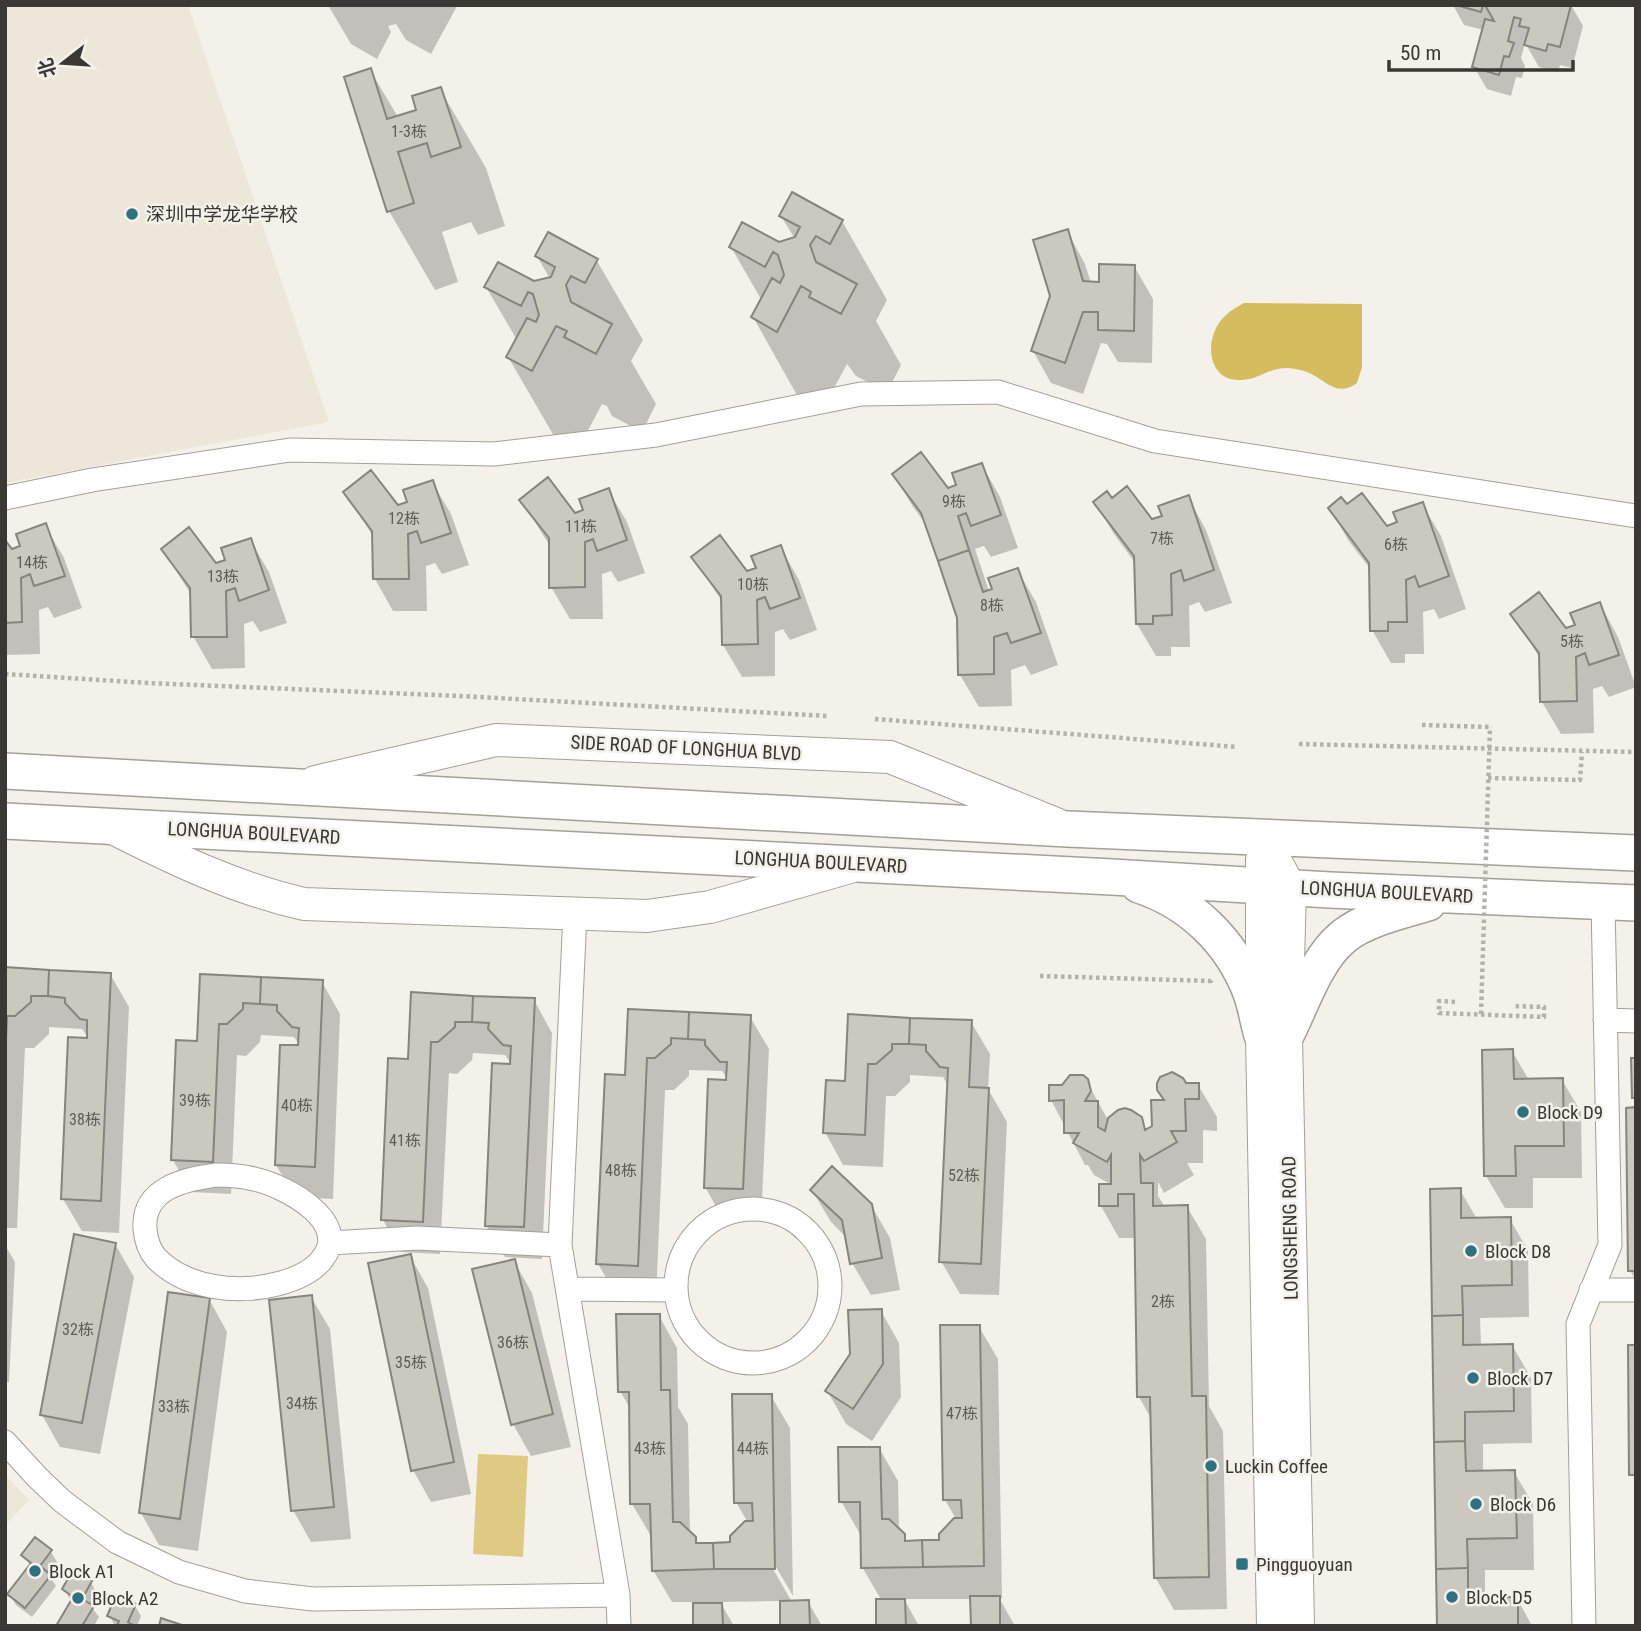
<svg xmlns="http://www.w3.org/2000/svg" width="1641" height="1631" viewBox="0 0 1641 1631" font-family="'Roboto Condensed','Noto Sans SC',sans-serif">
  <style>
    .built { fill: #ece7d8 }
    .green { fill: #deca83 }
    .water { fill: #d5bc5f }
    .shadow { fill: #0003 }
    .building { fill: #cbc8c0; stroke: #86847c; stroke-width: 2 }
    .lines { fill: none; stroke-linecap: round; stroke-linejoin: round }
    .street-casing { stroke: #a2a098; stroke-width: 25 }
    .secondary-casing { stroke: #a2a098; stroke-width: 34 }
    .primary-casing { stroke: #a2a098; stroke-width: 38 }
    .path { stroke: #b4b2ac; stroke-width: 4.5; stroke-dasharray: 3.5 3.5; stroke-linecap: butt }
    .street { stroke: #fff; stroke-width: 23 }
    .secondary { stroke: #fff; stroke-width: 32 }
    .primary { stroke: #fff; stroke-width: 35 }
    .path-bridge { stroke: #b4b2ac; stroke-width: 4.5; stroke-dasharray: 3.5 3.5; stroke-linecap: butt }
    .poi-dot { fill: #2e7282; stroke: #f3f1e9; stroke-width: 2.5 }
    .labels { text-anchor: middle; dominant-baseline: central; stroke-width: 5; stroke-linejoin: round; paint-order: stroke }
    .number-label { font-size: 16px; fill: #5e5c58 }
    .poi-label { font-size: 19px; fill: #393835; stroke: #f3f1e9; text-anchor: start }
    .street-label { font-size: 19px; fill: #393835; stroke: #f3f1e9 }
  </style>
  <rect width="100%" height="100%" fill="#f3f1e9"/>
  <path class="built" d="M5,5h183l141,417 -324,61z
    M5,1475l24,25 -24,25z"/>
  <path class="green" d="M478,1454l50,2 -5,101 -50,-3z"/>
  <path class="water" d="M1244,303l118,1v63l-5,16c-22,16 -33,-6 -53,-12 -32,-10 -39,8 -63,9 -27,2 -35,-26 -27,-47 5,-15 17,-23 30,-30z"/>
  <path class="shadow" d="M328,5h129v1l-26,48 -25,-14 -10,-16 -8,2 3,6 -14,27 -26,-15z
    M1453,5h118l12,21 -11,42 -12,-3 -2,7 -19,-5 -14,-24 -4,15 4,8 -3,12 -6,-1 -5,19 -24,-7 -13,-22 10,-37 -20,-5z
    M370,70l28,47 20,-6 22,-22 46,79 19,58 -27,9 -7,-13 -29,10 16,50 -23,8 -46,-79z
    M781,216l61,5 45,79 -11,21 25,44 -14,27 -31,-16 -9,-12 -25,46 -24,-13 -45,-80 9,-16 -31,-54 47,-3 17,-5z
    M1067,231l18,33 6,19h10l33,-17 19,33 -1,64 -34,-1 -11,-18 -6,-1 -18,51 -32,-11 -18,-32 19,-55z
    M537,256l60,5 46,79 -12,21 25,43 -14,28 -30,-16 -5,-10 -5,-2 -24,45 -24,-13 -46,-79 9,-17 -31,-53 48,-4 16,-4z
    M982,465l18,32 18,51 -27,9 -7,-11 -9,3 14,42 28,-21 19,32 22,63 -27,10 -6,-10 -14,5 1,36 -33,1 -19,-32 -1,-57 -31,-91 -15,-20 -19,-32 53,15 12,-4z
    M432,482l19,32 18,51 -27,9 -7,-11 -9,3 1,45h-34l-18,-32 -1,-41 -29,-46 53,15 11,-4z
    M608,490l19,32 18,51 -27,9 -7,-11 -9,3 1,45h-33l-19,-32 -1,-41 -29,-46 53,15 12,-4z
    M1188,497l18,33 26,73 -27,9 -6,-10 -10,4 1,41h-19v9h-15l-19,-32 -1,-60 -22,-30 -19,-32 57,19 12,-4z
    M1422,504l19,32 25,73 -27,10 -5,-10 -11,3 1,42h-19v9h-14l-19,-33 -1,-60 -23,-30 -18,-32 16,-1 41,21 12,-4z
    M45,526l19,32 18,50 -28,10 -6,-11 -9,3 1,44 -33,1 -2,-112 6,8 11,-4z
    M250,540l19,32 18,51 -27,9 -7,-11 -9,3 1,44 -33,1 -19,-33 -1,-40 -29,-46 53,15 12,-4z
    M781,548l18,32 18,50 -27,10 -7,-11 -8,3v44l-33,1 -19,-32v-42l-30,-46 53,16 12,-4z
    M1600,604l18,33 18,50 -27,10 -7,-11 -9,3 1,44 -33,1 -19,-32 -1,-42 -29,-46 53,16 12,-4z
    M5,969l105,5 19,33 -10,226 -37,-2 -19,-32 27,-159 -8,-11 -33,-2v7l-15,14h-9l-8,180h-12z
    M201,976l121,6 18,32 -7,185 -38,-2 -19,-32 25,-118 -7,-10 -33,-2 -1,7 -14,14 -9,-1 -6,139 -40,-2 -18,-32 25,-118z
    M413,994l121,6 18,33 -10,226 -37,-2 -19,-32 27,-159 -8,-11 -32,-2 -1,7 -15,14 -8,-1 -9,181 -39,-2 -18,-32 27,-159z
    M629,1011l121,6 19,32 -8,172 -37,-1 -19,-33 25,-105 -8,-11 -33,-1v6l-15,14h-9l-9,208 -39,-2 -19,-32 29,-187z
    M850,1016l121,6 19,32 -2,35 19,33 -8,173 -39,-1 -19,-33 8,-174 -6,-10 -33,-2v7l-15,14h-9l-3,71 -40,-2 -18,-33 22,-49z
    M1512,1051l17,29h33l19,32 1,66h-49v30h-28l-19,-32z
    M1086,1080l22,40 32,-1 7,12 6,-4 13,-25 19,-17h13l19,32v14l-14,-1v33h-16l7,12 -30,18 -6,-11v14l7,11h22l19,32 3,167 14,25 4,178 -53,1 -19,-33 -3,-157 -13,-23 -2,-159h-18l-18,-32 11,-21 -18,-10 -6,-10h-3l-34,-65 12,-13z
    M1636,1109v172l-6,-11z
    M812,1190l59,15 19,33 10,52 -29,5 -19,-32 -5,-25 -16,-16z
    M1460,1190l17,29h33l18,32 1,66 -49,1 1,28 31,-1 19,33 1,65 -49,1v28h31l19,32 1,66h-49v29l32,-1 15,28h-93z
    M115,1244l19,33 -34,177 -40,-7 -18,-32z
    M5,1245l10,17 -6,120h-4z
    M410,1256l18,32 43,206 -40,8 -18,-32z
    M514,1261l18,32 39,154 -40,9 -18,-32z
    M311,1297l19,32 21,210 -40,3 -18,-32z
    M209,1299l18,33 -29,219 -39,-6 -18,-32z
    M881,1311l18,32 2,54 -29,44 -26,-17 -18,-32z
    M659,1316l18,32 1,59 10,17 2,109 8,12 34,-1 15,-23 -11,-19 35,-106 19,32 3,168 -21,-36 -3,2 23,40h16l14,24h-40l-1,-25 -61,1 14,24h-39l-1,-24h-22l-19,-32v-34h-2l-19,-32 -1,-94 -11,-19z
    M979,1327l19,32 4,239h-3l16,28h-43v-27h-68l15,27h-41l4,-25 -20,-34v-33h-2l-19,-33 38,-53 19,33 1,50 8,11h34l15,-23 -11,-19z
    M35,1539l16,13 6,10 -9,12 8,12 -24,31 -16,-12 -6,-11 21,-28 -8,-11z
    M74,1572l17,11 6,10 -7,12 9,12 -5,9h-36l14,-24 -8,-13z
    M135,1606l6,10 -4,10h-22l-6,-11z"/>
  <path class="building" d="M1456,5h27l-2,7z
    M1485,5h86l-11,42 -12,-3 -2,7 -22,-6 5,-17 -10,-2 2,-7 -7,-2 -6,24 6,2 -5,14 -5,-1 -5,19 -27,-8 13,-48 9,2z
    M371,68l16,51 29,-9 -4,-14 29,-9 20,60 -30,10 -4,-14 -29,9 16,51 -27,9 -43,-135z
    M792,192l51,28 -13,24 -14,-8 -6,9 6,17 41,22 -16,30 -32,-17 2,-5 -10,-6 -24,46 -26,-15 21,-39 8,5 4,-8 -6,-20 -5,-3 -8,15 -36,-20 13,-25 37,20 16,-5 5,-10 -21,-11z
    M1068,229l15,52 16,1v-18l36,1 -1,66 -36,-1v-18h-15l-18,51 -34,-12 19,-55 -17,-56z
    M548,232l50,27 -13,24 -14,-7 -5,9 5,17 41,22 -16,30 -32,-17 3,-6 -11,-5 -24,45 -26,-14 21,-39 9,4 3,-7 -6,-21 -5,-2 -7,14 -37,-19 14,-25 36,19 17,-4 4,-10 -20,-11z
    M921,452l27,36 8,-3 -4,-12 30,-10 19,52 -30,11 -5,-13 -8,3 11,34 -31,11 -17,-48 -29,-39z
    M371,470l27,35 9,-3 -4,-12 30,-10 18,53 -30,10 -4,-12 -9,3 1,45h-36l-1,-48 -29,-39z
    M548,477l27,36 8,-3 -4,-11 30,-11 18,52 -30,11 -4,-12 -8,3v45l-36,1v-50l-30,-38z
    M1127,486l25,33 10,-3 -4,-10 31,-11 25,75 -30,11 -3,-11 -10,4 1,41 -19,1v8h-17l-2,-68 -41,-54 14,-11 5,7z
    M1362,493l25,33 10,-4 -4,-10 30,-10 26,74 -30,11 -4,-11 -9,4 1,42h-19v9h-18l-1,-68 -41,-55 13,-11 6,7z
    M46,523l19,53 -31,10 -4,-12 -9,4 1,44 -17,1v-83l7,9 8,-3 -4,-12z
    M189,527l27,36 9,-3 -4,-12 30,-10 18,52 -30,11 -4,-13 -9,3 1,46h-36l-1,-49 -29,-39z
    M720,535l27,36 9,-3 -5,-12 30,-11 19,53 -30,11 -5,-12 -8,3 1,44 -36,1 -1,-49 -30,-39z
    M969,550l14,42 9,-3 -4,-11 30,-10 23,65 -30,10 -4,-10 -13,4v37l-36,1 -1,-57 -19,-57z
    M1539,592l27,36 9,-3 -5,-12 30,-11 19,53 -30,10 -4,-12 -9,4 1,44 -37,1 -1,-49 -29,-39z
    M5,967l44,3 -1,26h-17v6l-16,14h-8l-2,47z
    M49,970l62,3 -10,228 -40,-2 7,-162 19,1v-18l-7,-1 -15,-16v-5l-17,-2z
    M200,974l61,3 -1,27 -17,-1v6l-16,15h-8l-6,138 -42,-2 5,-120 21,1z
    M261,977l62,3 -8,187 -40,-2 5,-120h18l1,-17 -7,-1 -15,-16v-6l-17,-1z
    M411,992l62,4 -1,26h-17v5l-17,15h-7l-8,180 -42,-2 7,-162 20,1z
    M473,996l62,2 -11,229 -39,-1 7,-163 18,1 1,-18 -8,-1 -15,-16 1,-6 -17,-1z
    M628,1009l61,3 -1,27 -17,-1v6l-16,14h-8l-9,208 -42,-2 9,-190 20,1z
    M689,1012l62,3 -8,174 -39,-1 4,-109 18,1 1,-18h-7l-15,-17v-5l-17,-1z
    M848,1014l62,4 -1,26h-17v6l-16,14h-8l-3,71 -42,-2 3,-53 19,1z
    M910,1018l62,2 -3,67 20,1 -8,176 -42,-2 9,-194 -8,-1 -14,-16v-6l-17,-1z
    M1513,1049l1,30 49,-1 1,68h-49l1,30h-32l-2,-126z
    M1631,1058h5v213h-8l-2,-163 10,-1 -1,-9h-3z
    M1172,1072l11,6 3,5h13v16h-14l1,32h-15l6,11 -33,19 -4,-6 1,28h12v23l35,-1 4,191h14l3,181 -55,1 -4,-181h-13l-3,-203h-16v12h-19v-22h12v-29l-4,7 -34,-19 6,-10h-15v-33l-15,1v-16h13l8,-10h13l5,4 3,12 -6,10h13v26l7,4 3,-13 10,-8 7,-2 6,2 11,7 3,13 7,-4 -1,-26h13l-7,-10v-7l3,-6z
    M832,1166l40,38 10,54 -32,6 -8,-44 -32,-30z
    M1461,1188v30l50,-1 1,68 -50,1 1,29 -31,1 -2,-127z
    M74,1234l42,9 -34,180 -42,-8z
    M411,1254l43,208 -43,9 -43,-208z
    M515,1259l38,155 -42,11 -39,-156z
    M168,1292l42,6 -30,221 -41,-6z
    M312,1295l22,212 -43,4 -22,-211z
    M882,1309l1,55 -30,45 -28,-18 25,-37 -2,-44z
    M616,1314h44l1,76h9l3,132h7l16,15v6h17l1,26 -62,2 -2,-67h-20l-1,-112h-11z
    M1463,1315v30l50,-1 1,67 -49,1v29l-31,1 -2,-126z
    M940,1325h40l4,241 -61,1 -1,-27h17v-6l15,-16h8l-1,-18h-18z
    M1628,1345h8v130h-7z
    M732,1394h40l3,175h-61l-1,-26 17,-1v-6l15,-15h8l-1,-18h-18z
    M1465,1441l1,30 49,-1 2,68 -50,1 1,29 -32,1 -2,-127z
    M838,1447h42l2,72h7l16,15v7l17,-1 1,27 -62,1 -1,-66h-21z
    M35,1537l17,13 -12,16 11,9 -26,33 -18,-14 24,-31 -10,-8z
    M1468,1568v30l50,-1v29h-81l-1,-57z
    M73,1570l19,11 -10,18 12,7 -12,20h-26l17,-29 -11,-8z
    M116,1595l20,9 -8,18 7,4h-18l2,-5 -12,-5z
    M970,1596h30v30h-29z
    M876,1599h29l1,27h-30z
    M809,1600l1,26h-30v-25z
    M693,1603h29l1,23h-30z
    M161,1618l21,7v1h-23z"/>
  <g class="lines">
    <defs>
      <path id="street" d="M5,498l87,-18 198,-30 204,4 162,-19 205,-41 137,-2 157,49 481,75
        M575,913l-15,332 58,350 1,31
        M1605,1020l31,1
        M217,1175c13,0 25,1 37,4 29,6 98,42 69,79 -10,14 -30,22 -46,26 -39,10 -91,5 -121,-26 -7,-8 -10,-18 -11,-29 -3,-41 40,-50 72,-54z
        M676 1286a77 77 0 1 1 154 0a77 77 0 1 1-154 0Z
        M330,1243l87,-5 143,7
        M568,1289l107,1
        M1591,1290h45
        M5,1442l32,35 25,24 55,41 62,30 66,19 68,8 305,-4
        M1584,1626l-6,-302 32,-79 -7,-343"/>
      <path id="secondary" d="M315,782l181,-42 394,17 166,67
        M109,826c63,32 125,62 195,78l343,12 63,-9 140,-40
        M1263,838l27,50 -4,147 12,591
        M1262,860v175l11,591"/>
      <path id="primary" d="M5,771l1063,58 568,24
        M5,821l1107,56 218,13 306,13
        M1139,885c52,17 93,57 112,108 5,14 7,29 11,42
        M1286,1035c16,-31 29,-75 57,-98 20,-17 60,-27 85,-34"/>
    </defs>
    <use href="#street" class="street-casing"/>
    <use href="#secondary" class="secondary-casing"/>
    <use href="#primary" class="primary-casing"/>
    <path class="path" d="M5,674l143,9 312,13 368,20
      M875,719l363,28
      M1422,725l68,2
      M1299,744l337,8
      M1488,778l92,2 2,-28
      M1040,976l171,5v-3
      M1455,1002l-16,-1v12l105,4v-10l-30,-1"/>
    <use href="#street" class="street"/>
    <use href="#secondary" class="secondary"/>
    <use href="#primary" class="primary"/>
    <path class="path-bridge" d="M1481,1014l9,-287"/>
  </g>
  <g class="poi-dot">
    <circle cx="132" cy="214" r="7"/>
    <circle cx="1523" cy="1112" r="7"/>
    <circle cx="1471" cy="1251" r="7"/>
    <circle cx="1473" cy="1378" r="7"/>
    <circle cx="1211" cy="1466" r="7"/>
    <circle cx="1476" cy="1504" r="7"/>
    <rect x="1235" y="1557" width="14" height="14" rx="3.5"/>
    <circle cx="35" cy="1571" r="7"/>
    <circle cx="1452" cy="1597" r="7"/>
    <circle cx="78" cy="1598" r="7"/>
  </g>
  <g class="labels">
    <g class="number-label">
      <text x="409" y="131">1-3栋</text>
      <text x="954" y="501">9栋</text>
      <text x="404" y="518">12栋</text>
      <text x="581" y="526">11栋</text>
      <text x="1162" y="538">7栋</text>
      <text x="1396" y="544">6栋</text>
      <text x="32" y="562">14栋</text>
      <text x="223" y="576">13栋</text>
      <text x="753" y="584">10栋</text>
      <text x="992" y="605">8栋</text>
      <text x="1572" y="641">5栋</text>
      <text x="195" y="1100">39栋</text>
      <text x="297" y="1105">40栋</text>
      <text x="85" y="1119">38栋</text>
      <text x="405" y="1140">41栋</text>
      <text x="621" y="1170">48栋</text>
      <text x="964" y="1175">52栋</text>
      <text x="1163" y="1301">2栋</text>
      <text x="78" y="1329">32栋</text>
      <text x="513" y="1342">36栋</text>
      <text x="411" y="1362">35栋</text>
      <text x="302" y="1403">34栋</text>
      <text x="174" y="1406">33栋</text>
      <text x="962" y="1413">47栋</text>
      <text x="650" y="1448">43栋</text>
      <text x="753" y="1448">44栋</text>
    </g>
    <g class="poi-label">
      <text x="146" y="214">深圳中学龙华学校</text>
      <text x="1537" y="1112">Block D9</text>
      <text x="1485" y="1251">Block D8</text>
      <text x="1487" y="1378">Block D7</text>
      <text x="1225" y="1466">Luckin Coffee</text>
      <text x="1490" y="1504">Block D6</text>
      <text x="1256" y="1564">Pingguoyuan</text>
      <text x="49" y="1571">Block A1</text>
      <text x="1466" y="1597">Block D5</text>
      <text x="92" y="1598">Block A2</text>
    </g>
    <g class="street-label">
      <text transform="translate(686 748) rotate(3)">SIDE ROAD OF LONGHUA BLVD</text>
      <text transform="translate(254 833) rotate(3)">LONGHUA BOULEVARD</text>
      <text transform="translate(821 862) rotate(3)">LONGHUA BOULEVARD</text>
      <text transform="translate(1387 892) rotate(3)">LONGHUA BOULEVARD</text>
      <text transform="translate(1290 1228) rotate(-91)">LONGSHENG ROAD</text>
    </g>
  </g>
  <rect width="1641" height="1631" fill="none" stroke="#393835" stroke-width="14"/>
  <g transform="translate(63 63) rotate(253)" stroke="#f3f1e9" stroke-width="5" paint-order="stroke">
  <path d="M0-5L12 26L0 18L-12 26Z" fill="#393835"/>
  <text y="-10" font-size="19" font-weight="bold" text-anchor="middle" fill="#393835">北</text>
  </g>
  <path d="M1389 60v10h184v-10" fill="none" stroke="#393835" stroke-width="3.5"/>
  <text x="1400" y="60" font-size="21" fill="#393835" stroke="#f3f1e9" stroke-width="5" paint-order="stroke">50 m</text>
</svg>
